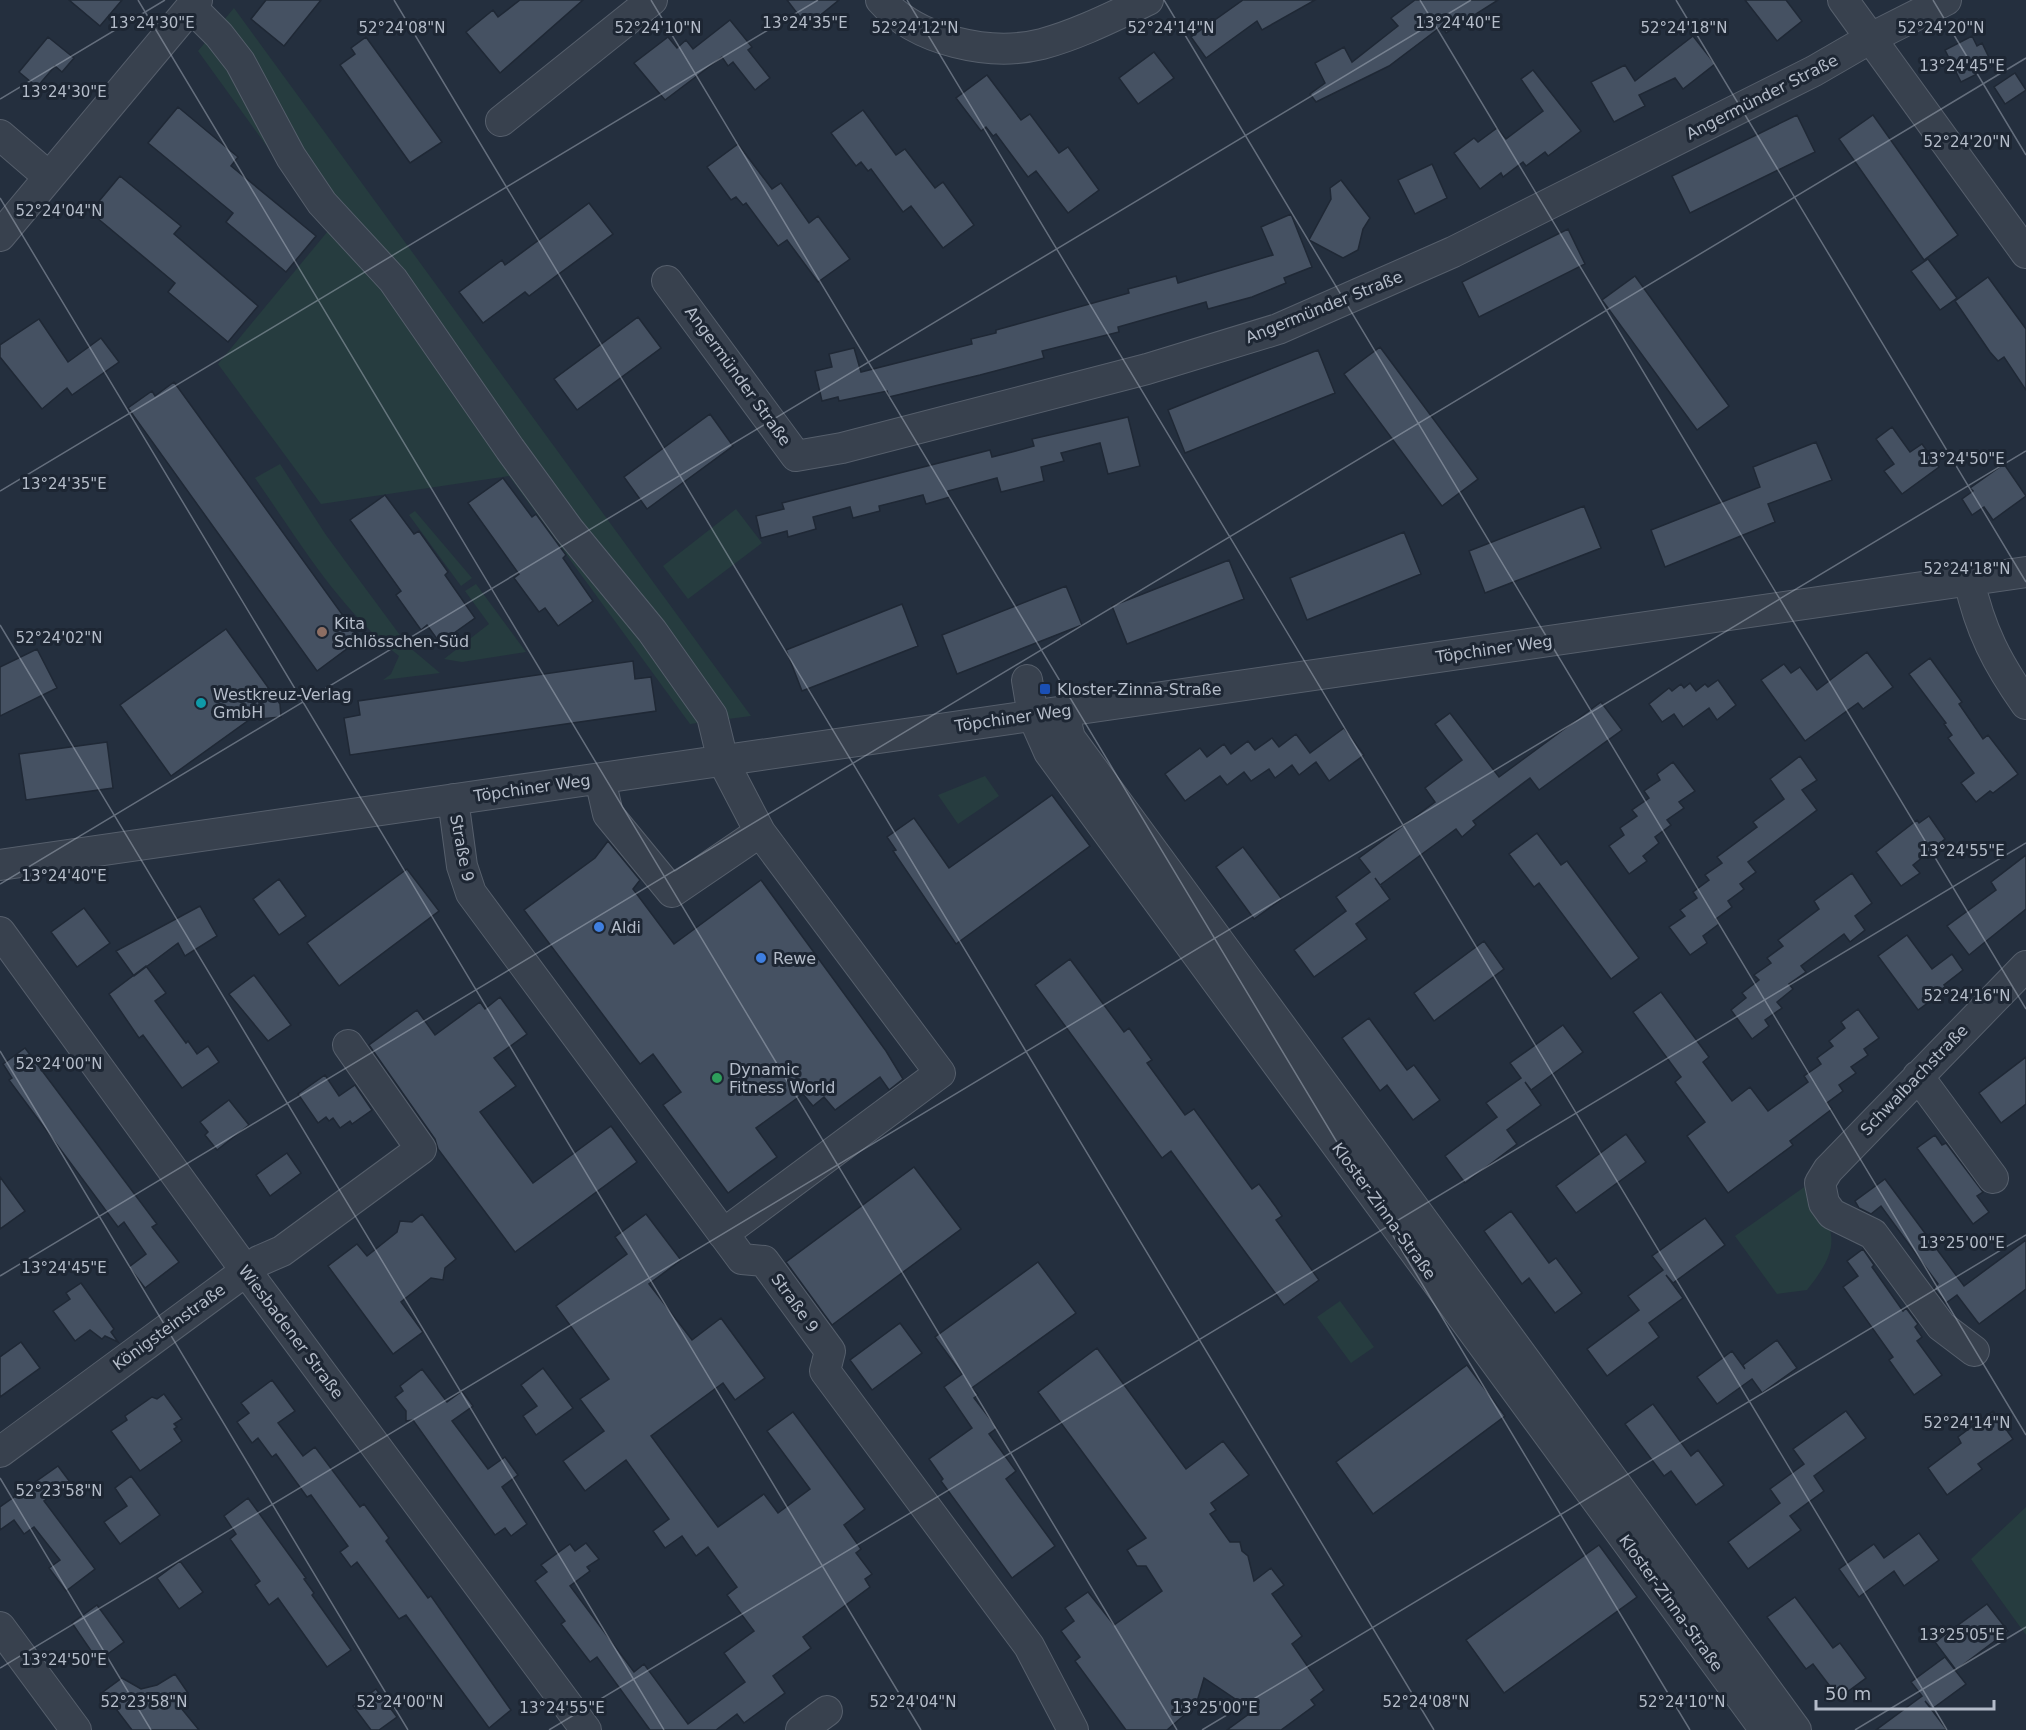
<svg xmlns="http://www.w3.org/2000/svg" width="2026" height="1730" viewBox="0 0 2026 1730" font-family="'DejaVu Sans',sans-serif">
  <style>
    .green { fill: #263c3f }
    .building { fill: #455162; stroke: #1f2835; stroke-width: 1.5 }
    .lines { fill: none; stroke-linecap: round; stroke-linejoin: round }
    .minor-casing { stroke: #565f6c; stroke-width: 32 }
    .minor { stroke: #38414e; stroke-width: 30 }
    .ticks { fill: none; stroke: #b4bcc9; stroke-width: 1.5; stroke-opacity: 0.45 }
    .education-dot { fill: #8d6e63; stroke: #1d2633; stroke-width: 2 }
    .transit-dot { fill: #1a4fb4; stroke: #1d2633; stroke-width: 2 }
    .culture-dot { fill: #0f9aa8; stroke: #1d2633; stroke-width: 2 }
    .shop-dot { fill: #3f7fe0; stroke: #1d2633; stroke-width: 2 }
    .leisure-dot { fill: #2e9e5b; stroke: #1d2633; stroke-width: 2 }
    .labels { text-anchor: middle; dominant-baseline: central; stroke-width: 6; stroke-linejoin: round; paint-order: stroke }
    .street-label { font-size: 16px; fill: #b4bcc9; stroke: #1d2633 }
    .poi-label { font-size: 16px; fill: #b4bcc9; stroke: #1d2633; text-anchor: start }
    .ticks-label { font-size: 15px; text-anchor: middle; fill: #b4bcc9; stroke: #1d2633; stroke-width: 6; stroke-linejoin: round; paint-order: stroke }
  </style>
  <rect width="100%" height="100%" fill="#242f3e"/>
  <path class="green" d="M234,8l517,708 -61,8 -181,-248 -188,28 -103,-140 110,-133 -130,-180z
    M280,464l46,71 82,111 32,27 -57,7 8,-6 8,-18c-61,-48 -100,-115 -144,-178z
    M736,509l26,34 -74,56 -25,-33z
    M415,511l57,67 -11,8 -52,-71z
    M476,584l50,68 -64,10 -18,-3 45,-35 -24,-33z
    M985,776l14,20 -41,28 -20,-29z
    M1810,1183c24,49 34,61 -3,107l-30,4 -42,-58z
    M1340,1301l34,46 -23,16 -34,-46z
    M2026,1507v128l-55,-76z"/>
  <path class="building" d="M69,0h53l-22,26z
    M266,0h55l-37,46 -33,-27z
    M520,0h63l-83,73 -34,-41 27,-22 5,7z
    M787,0h52l-32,26z
    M1243,0h72l-53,30 -5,-9 -51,37 -15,-21z
    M1415,0h83l-52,33 -4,-7 -53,40 -73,36 -6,-8 15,-11 -10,-20 29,-16 8,15 46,-36 -7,-8z
    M1745,0h41l16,21 -25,20z
    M730,20l22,27 -4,3 22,28 -15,12 -22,-28 -5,4 -6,-9 -57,43 -31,-37 34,-26 9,11 9,-8 7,9z
    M1693,36l22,28 -32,25 -8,-11 -36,17 6,11 -31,16 -23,-40 34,-17 10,16z
    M1972,36l5,10 5,-3 11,23 -32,16 -16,-32z
    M48,37l26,21 -12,14 -7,-6 -18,21 -18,-15z
    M366,37l76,105 -32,21 -70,-98 15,-11 -4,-6z
    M1154,52l20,26 -36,26 -19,-26z
    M1533,70l48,61 -33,25 -3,-4 -19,14 -3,-4 -20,15 -2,-4 -21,16 -26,-36 20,-15 4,4 19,-14 9,11 37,-28 -22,-32z
    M2015,73l11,17 -21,14 -11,-17z
    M987,75l34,45 9,-6 29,39 9,-6 31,43 -31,23 -32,-42 -8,6 -32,-43 -3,2 -7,-9 -5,4 -25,-33z
    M178,107l60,50 -7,9 85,70 -30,36 -60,-50 7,-9 -85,-70z
    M863,110l33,45 9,-6 30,39 8,-6 31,43 -31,23 -32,-42 -8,6 -32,-43 -3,2 -7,-9 -5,4 -25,-33z
    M1797,115l18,37 -125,61 -18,-37z
    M1873,115l85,120 -34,25 -85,-121z
    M738,144l34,45 9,-6 28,40 9,-7 32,43 -32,23 -31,-42 -9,6 -32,-43 -3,2 -7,-8 -5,3 -24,-33z
    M1432,164l15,34 -32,16 -17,-34z
    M120,176l61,50 -7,8 84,72 -30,36 -60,-50 7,-9 -85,-71z
    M1341,180l29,38 -7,11 -5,21 -15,8 -34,-18 22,-41 -1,-11z
    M589,203l24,31 -84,62 -4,-4 -42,31 -24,-31 43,-32 3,5z
    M1291,214l21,53 -28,11 2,5 -34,14 -44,12 -2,-7 -88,25 1,5 -77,19 2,7 -64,17 -91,22 -2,-6 -48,10 -1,-4 -16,4 -7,-30 17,-4 -3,-13 25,-6 7,24 111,-28 -1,-5 25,-6v-3l133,-37 -1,-4 48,-13 2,7 95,-28 -12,-28z
    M1568,229l17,35 -106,53 -17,-35z
    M1928,259l29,39 -17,12 -29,-39z
    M1635,276l94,130 -32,24 -95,-130z
    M1988,277l38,52v61l-22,-33 -6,4 -8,-9 -35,-51z
    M638,317l23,31 -84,62 -23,-31z
    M39,319l29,43 33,-24 18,24 -47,33 -5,-7 -25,21 -42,-52v-12z
    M1380,347l98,132 -36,27 -98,-132z
    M1318,350l17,43 -150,60 -17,-43z
    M174,382l186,257 -43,32 -189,-263 24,-17 3,5z
    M710,414l23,32 -86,63 -23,-32z
    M1128,417l12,49 -32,8 -8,-31 -39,10 3,8 -23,6 3,14 -43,11 -4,-14 -49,13 2,6 -24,7 -3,-9 -44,11 1,5 -27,7 -3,-11 -37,10 3,12 -28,8 -1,-6 -26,7 -5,-22 28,-7 -2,-6 208,-53 2,7 20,-5 22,-6 -2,-7z
    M1892,427l18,25 12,-8 17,23 -37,27 -18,-23 10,-7 -18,-25z
    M1816,442l16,38 -64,24 7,18 -110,45 -14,-37 109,-43 -7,-20z
    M2004,464l22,32 -33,24 -9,-13 -12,8 -10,-16 11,-8 -3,-3z
    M503,478l29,39 4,-3 30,41 -3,3 30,43 -35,25 -13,-18 -6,4 -25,-34 5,-4 -51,-71z
    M385,495l29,39 5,-3 29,41 -3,3 30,43 -35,25 -13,-18 -6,5 -25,-35 5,-4 -51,-71z
    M1584,506l17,42 -116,45 -16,-42z
    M1404,532l17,42 -114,46 -17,-42z
    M1229,560l15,39 -117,45 -15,-38z
    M1066,586l16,39 -125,49 -15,-39z
    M902,604l16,42 -116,45 -16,-41z
    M226,629l54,75 1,13 -32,3 -78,56 -51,-71z
    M37,649l20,39 -57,28v-49z
    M1867,652l26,35 -30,22 -5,-6 -53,38 -44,-61 23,-16 7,9 9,-6 17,23z
    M1930,658l32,44 -3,2 24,35 5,-4 30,39 -25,19 -3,-2 -14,11 -15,-19 13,-10 -26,-35 4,-3 -8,-11 2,-1 -37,-49z
    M633,661l2,18 16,-2 5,34 -306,44 -6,-37 16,-3 -2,-14z
    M1718,680l18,25 -19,15 -8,-12 -26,19 -9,-13 -12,8 -13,-18 20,-16 3,3 9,-7 3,4 6,-5 6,8 9,-7 3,3z
    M1601,702l21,28 -83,60 -9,-12 -57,43 3,4 -14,12 -6,-8 -76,56 -5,-7 15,21 -34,25 11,15 -53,38 -20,-27 52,-39 -10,-14 34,-25 -11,-14 76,-56 -10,-14 37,-28 -27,-36 15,-11 49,64z
    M1344,728l20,27 -35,26 -13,-19 -17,13 -7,-10 -17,13 -6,-9 -18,12 -7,-9 -17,13 -7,-9 -35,25 -20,-27 35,-26 7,9 17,-13 7,10 17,-13 7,9 17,-12 7,9 17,-13 14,19z
    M107,742l6,46 -87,12 -7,-46z
    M1800,756l17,24 -15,10 15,20 -69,52 8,10 -16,12 4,5 -16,12 4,6 -16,12 3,5 -16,12 4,7 -17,12 -21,-28 16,-11 -5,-6 17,-12 -4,-6 16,-12 -4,-5 17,-12 -5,-6 40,-30 -4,-5 31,-23 -14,-20z
    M1673,762l22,29 -16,11 5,6 -17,12 4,5 -16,12 4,6 -16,13 4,5 -18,13 -20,-28 15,-11 -4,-7 17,-12 -5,-6 17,-12 -5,-7 16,-11 -3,-6z
    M1052,795l38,51 -134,98 -63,-93 3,-1 -9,-13 27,-19 35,50z
    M1929,816l16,23 -32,26 7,8 -19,13 -25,-34 41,-32 2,3z
    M1537,833l24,32 6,-4 72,97 -28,21 -72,-96 -5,4 -25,-33z
    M608,841l32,39 -7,9 41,55 87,-64 125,171 17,28 -14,11 -9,-13 -45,33 -11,-13 -11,9 -10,-12 -47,34 21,29 -49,36 -65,-88 18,-13 -28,-38 -13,10 -116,-154 71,-52z
    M1243,847l39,52 -28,20 -38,-52z
    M2026,855v54l-57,46 -22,-29 49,-36 -5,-8z
    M407,869l32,42 -100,75 -32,-43z
    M1852,873l20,30 -17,13 10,14 -15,12 -6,-8 -43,32 5,6 -17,12 4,5 -16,13 5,6 -17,12 4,6 -17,13 -21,-29 15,-12 -4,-5 17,-13 -5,-5 17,-12 -4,-5 16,-12 -5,-6 41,-31 -5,-8z
    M279,879l27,37 -27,19 -26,-36z
    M200,906l17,30 -32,20 -7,-13 -44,33 -18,-25z
    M84,908l26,35 -33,24 -26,-35z
    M1907,935l25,34 20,-15 11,16 -19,15 3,4 -29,21 -40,-54z
    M1484,941l20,28 -70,52 -20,-28z
    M1070,959l54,73 5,-4 23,32 -5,3 38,52 9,-6 58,80 7,-5 17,23 6,9 -6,4 43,60 -35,25 -113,-154 -9,7 -127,-173z
    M146,966l20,27 -11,8 31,42 2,-2 9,13 11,-8 11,16 -37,26 -39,-53 -4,3 -30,-44z
    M254,975l37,50 -23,16 -39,-47z
    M1661,992l48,65 -6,5 29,39 18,-14 18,24 40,-29 -4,-6 17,-12 -4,-6 16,-12 -4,-5 16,-13 -4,-6 17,-13 21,29 -15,11 4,6 -17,12 5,6 -17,12 4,6 -16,12 5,6 -42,32 3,4 -65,48 -41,-57 18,-14 -30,-40 6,-5 -48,-65z
    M500,997l27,37 -33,24 22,28 -36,26 53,71 78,-57 26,36 -122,90 -77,-103 -3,-10 -66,-94 48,-35 18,25 45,-33 5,7z
    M1369,1018l38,52 7,-5 26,35 -27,20 -26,-35 -7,6 -38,-53z
    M1563,1025l20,27 -52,38 -6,-8 16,23 -34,25 10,14 -52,39 -20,-27 52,-39 -11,-14 35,-25 -11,-15z
    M25,1048l132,176 -5,3 27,35 -34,26 -16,-21 17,-13 -22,-32 -6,5 -109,-147 3,-2 -9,-14z
    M2026,1057v47l-25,19 -22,-30z
    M325,1075l14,21 16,-11 17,25 -20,14 -2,-3 -10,7 -7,-10 -4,3 -3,-4 -8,6 -20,-29z
    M229,1100l20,25 -32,25 -12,-15 3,-3 -8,-10z
    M1626,1134l20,28 -70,51 -20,-27z
    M1935,1135l7,10 4,-2 37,49 -6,4 12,16 -16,12 -56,-76z
    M287,1153l14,20 -31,23 -14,-21z
    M914,1167l47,62 -129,96 -46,-63z
    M0,1177l25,34 -25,18z
    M1885,1179l79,107 62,-46v49l-47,35 -22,-29 -11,8 -12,-15 4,-4 -57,-78 -10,8 -12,-6 -4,-7z
    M1511,1211l38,52 7,-5 26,35 -27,20 -26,-35 -7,6 -38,-53z
    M422,1214l34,45 -11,9 -2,12 -12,-2 -30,24 22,30 -30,22 -65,-88 29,-22 10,12 30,-24 3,-11 12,1z
    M646,1214l35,46 -32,24 43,56 29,-22 44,60 -30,22 -12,-17 -72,53 67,91 46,-33 14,19 32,-24 -43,-58 26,-19 72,97 -21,16 17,24 -5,4 16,21 -7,5 5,8 -67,50 8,11 -38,28 12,17 -41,30 -7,-9 -21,16h-66l-53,-73 -7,5 -29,-38 4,-3 -30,-40 12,-9 -6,-7 29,-21 5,7 11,-8 13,16 -12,8 3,4 -20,15 64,86 10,-8 44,60 57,-42 -21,-29 30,-22 -27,-36 10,-8 -29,-40 -12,9 -14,-20 -17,12 -12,-17 16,-12 -43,-59 -41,31 -22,-30 41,-30 -24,-32 29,-20 -53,-73 71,-52 -12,-17z
    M1705,1218l20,27 -52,38 -7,-8 17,23 -34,25 10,14 -52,39 -20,-27 52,-39 -11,-14 35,-26 -11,-14z
    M1863,1249l11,16 -2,2 31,44 3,-3 12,16 -3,3 7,10 -5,4 25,34 -28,20 -25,-35 4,-3 -50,-70 15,-11 -11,-15z
    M1038,1262l38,51 -104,75 6,7 -4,3 23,30 -8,6 27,37 -10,8 49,67 -43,32 -71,-97 2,-2 -14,-20 43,-31 -28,-41 18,-13 -27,-37z
    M81,1283l33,46 -3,3 7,10 -13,-6 -3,3 -12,-9 -15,11 -22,-30 17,-12 -4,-6z
    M900,1323l22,30 -50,37 -22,-30z
    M1777,1340l20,28 -35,25 -10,-14 -35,25 -20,-27 35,-26 13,18 -2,-4z
    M21,1342l19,26 -40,29v-40z
    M1097,1348l89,121 37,-28 26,34 -38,28 5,7 -6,4 20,28h10l2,9 6,5 6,25 17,-13 13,17 -12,9 30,42 -10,8 32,46 -13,10 4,5 -34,25h-54l26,-19 -49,-33 -8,27 -29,25h-41l-51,-69 5,-4 -19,-26 13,-10 -9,-13 23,-16 26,33 48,-34 -16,-25h-9l-10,-16 19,-12 -108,-146z
    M1467,1365l38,51 -132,98 -37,-52z
    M543,1368l30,40 -37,27 -13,-19 14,-10 -16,-21z
    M422,1369l25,33 15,-11 11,15 -21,15 36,48 17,-12 13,18 -16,12 25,37 -16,12 -6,-8 -10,7 -82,-115 -7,1v-10l-11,-14 8,-6 -3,-5z
    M272,1380l23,31 -17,12 25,33 12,-9 45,60 4,-3 25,34 -3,3 42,57 3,-2 80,114 -22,18 -83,-113 -7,4 -42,-57 -6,5 -11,-15 8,-6 -37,-51 -4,2 -31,-43 -4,3 -14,-19 -6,5 -15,-21 12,-9 -8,-10z
    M164,1394l18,25 -8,5 3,3 -3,2 8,12 -42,30 -29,-40 16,-11 -2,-4 27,-19 5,2z
    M1653,1404l38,52 7,-6 26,35 -28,20 -25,-34 -7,5 -39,-52z
    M1846,1411l20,27 -52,38 10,15 -34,25 11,14 -53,39 -20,-27 52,-39 -10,-14 34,-25 -11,-15z
    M1993,1411l20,28 -35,25 4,5 -35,26 -19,-27 33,-25 -3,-6z
    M58,1466l12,16 -26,19 51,68 -29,22 -17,-23 11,-8 -26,-33 -10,7 -10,-14 -14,10v-23z
    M131,1476l29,39 -40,29 -16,-22 23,-16 -12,-18z
    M248,1498l58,80 -2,1 10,14 -2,2 39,55 -24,17 -49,-69 -9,7 -14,-20 5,-4 -30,-42 6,-5 -12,-18z
    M1919,1533l20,27 -35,26 -10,-15 -35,26 -20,-28 35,-25 10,14z
    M1599,1545l38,52 -133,96 -38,-53z
    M180,1561l23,31 -24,17 -22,-31z
    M1795,1597l38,51 7,-5 26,35 -27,20 -26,-34 -7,5 -39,-52z
    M1987,1604l21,27 -52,39 -21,-28z
    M97,1605l27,37 -26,19 -26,-38z
    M1945,1657l21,27 -34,25 -7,-8 22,29h-71l46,-34 -11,-14z
    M175,1674l13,19 -12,9 23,28h-67l-29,-38 19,-14 19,11 16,-4z
    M376,1689l21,28 -18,13h-8l-18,-24z"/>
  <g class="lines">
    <defs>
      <path id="minor" d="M881,0c36,41 109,57 161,44 37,-10 72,-28 106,-44
        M1843,0l183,253
        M191,7l28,28 21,27 51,95 31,46 71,77 117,169 59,81 83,101 60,85 11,45 37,71 180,241 -217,161
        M501,121l151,-121
        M0,135l49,42
        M0,236l197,-236
        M667,281l129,175 46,-8 305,-79 131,-40 175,-77 361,-181 57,-33 75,-38
        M1969,580c11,50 28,83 57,124
        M1027,680l6,36 16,36 716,978
        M1063,711l7,27 726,992
        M600,779l8,35 64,78 88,-60
        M453,799l9,67 9,27 271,366 22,2 66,90 -5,20 204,275 44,84
        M0,865l2026,-293
        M0,932l246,339 340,459
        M1918,1076l75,102
        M1974,1351l-33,-25 -68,-92 -41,-20 -8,-11 -4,-20 8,-13 198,-204
        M0,1452l235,-173 24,-18 23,-10 139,-102 -73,-104
        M0,1627l76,103
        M801,1730l26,-19"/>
    </defs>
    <use href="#minor" class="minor-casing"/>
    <use href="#minor" class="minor"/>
  </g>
  <path class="ticks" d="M138,0l1039,1730M394,0l1040,1730M651,0l1039,1730M907,0l1040,1730M1164,0l862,1435M1420,0l606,1009M1676,0l350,582M1933,0l93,155M0,99l165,-99M0,198l921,1532M0,491l818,-491M0,625l664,1105M0,884l1471,-884M0,1051l408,679M0,1276l2026,-1218M0,1478l151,252M0,1668l2026,-1217M549,1730l1477,-887M1202,1730l824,-495M1855,1730l171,-103"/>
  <circle class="education-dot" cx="322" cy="632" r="6"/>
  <rect class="transit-dot" x="1039" y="683" width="12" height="12" rx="3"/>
  <circle class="culture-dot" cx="201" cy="703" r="6"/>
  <g class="shop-dot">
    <circle cx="599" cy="927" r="6"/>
    <circle cx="761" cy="958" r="6"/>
  </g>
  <circle class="leisure-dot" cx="717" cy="1078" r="6"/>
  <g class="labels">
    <g class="street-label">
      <text transform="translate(1762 97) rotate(-27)">Angermünder Straße</text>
      <text transform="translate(1324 307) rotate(-22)">Angermünder Straße</text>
      <text transform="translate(738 376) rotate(54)">Angermünder Straße</text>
      <text transform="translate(1494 649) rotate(-8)">Töpchiner Weg</text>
      <text transform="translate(1013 718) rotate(-8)">Töpchiner Weg</text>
      <text transform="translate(532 788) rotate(-8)">Töpchiner Weg</text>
      <text transform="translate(462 848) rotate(79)">Straße 9</text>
      <text transform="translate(1914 1080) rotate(-46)">Schwalbachstraße</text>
      <text transform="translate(1384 1211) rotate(54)">Kloster-Zinna-Straße</text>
      <text transform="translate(795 1303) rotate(54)">Straße 9</text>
      <text transform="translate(169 1327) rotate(-36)">Königsteinstraße</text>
      <text transform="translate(291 1332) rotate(53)">Wiesbadener Straße</text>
      <text transform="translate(1671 1603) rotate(54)">Kloster-Zinna-Straße</text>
    </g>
    <g class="poi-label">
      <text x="334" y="623">Kita<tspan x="334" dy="18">Schlösschen-Süd</tspan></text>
      <text x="1057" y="689">Kloster-Zinna-Straße</text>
      <text x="213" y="694">Westkreuz-Verlag<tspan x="213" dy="18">GmbH</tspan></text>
      <text x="611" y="927">Aldi</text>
      <text x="773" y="958">Rewe</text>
      <text x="729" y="1069">Dynamic<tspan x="729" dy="18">Fitness World</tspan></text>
    </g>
  </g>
  <g class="ticks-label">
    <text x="805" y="28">13°24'35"E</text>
    <text x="152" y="28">13°24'30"E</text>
    <text x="1458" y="28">13°24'40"E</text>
    <text x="402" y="33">52°24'08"N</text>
    <text x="658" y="33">52°24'10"N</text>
    <text x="915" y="33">52°24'12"N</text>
    <text x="1171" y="33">52°24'14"N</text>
    <text x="1684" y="33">52°24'18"N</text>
    <text x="1941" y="33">52°24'20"N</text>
    <text x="1962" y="71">13°24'45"E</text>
    <text x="64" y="97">13°24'30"E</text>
    <text x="1967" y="147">52°24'20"N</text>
    <text x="59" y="216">52°24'04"N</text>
    <text x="1962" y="464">13°24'50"E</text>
    <text x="64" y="489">13°24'35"E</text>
    <text x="1967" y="574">52°24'18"N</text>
    <text x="59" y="643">52°24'02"N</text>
    <text x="1962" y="856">13°24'55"E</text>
    <text x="64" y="881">13°24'40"E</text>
    <text x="1967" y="1001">52°24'16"N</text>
    <text x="59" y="1069">52°24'00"N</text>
    <text x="1962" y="1248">13°25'00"E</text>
    <text x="64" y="1273">13°24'45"E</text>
    <text x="1967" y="1428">52°24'14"N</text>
    <text x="59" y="1496">52°23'58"N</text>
    <text x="1962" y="1640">13°25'05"E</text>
    <text x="64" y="1665">13°24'50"E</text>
    <text x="144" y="1707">52°23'58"N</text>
    <text x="400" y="1707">52°24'00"N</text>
    <text x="913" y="1707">52°24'04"N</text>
    <text x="1426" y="1707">52°24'08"N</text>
    <text x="1682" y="1707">52°24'10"N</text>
    <text x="562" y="1713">13°24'55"E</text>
    <text x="1215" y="1713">13°25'00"E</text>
  </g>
  <path d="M1816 1700v9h178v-9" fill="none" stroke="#b4bcc9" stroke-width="3"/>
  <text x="1825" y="1700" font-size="18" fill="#b4bcc9" stroke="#1d2633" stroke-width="4.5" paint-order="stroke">50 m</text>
</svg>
